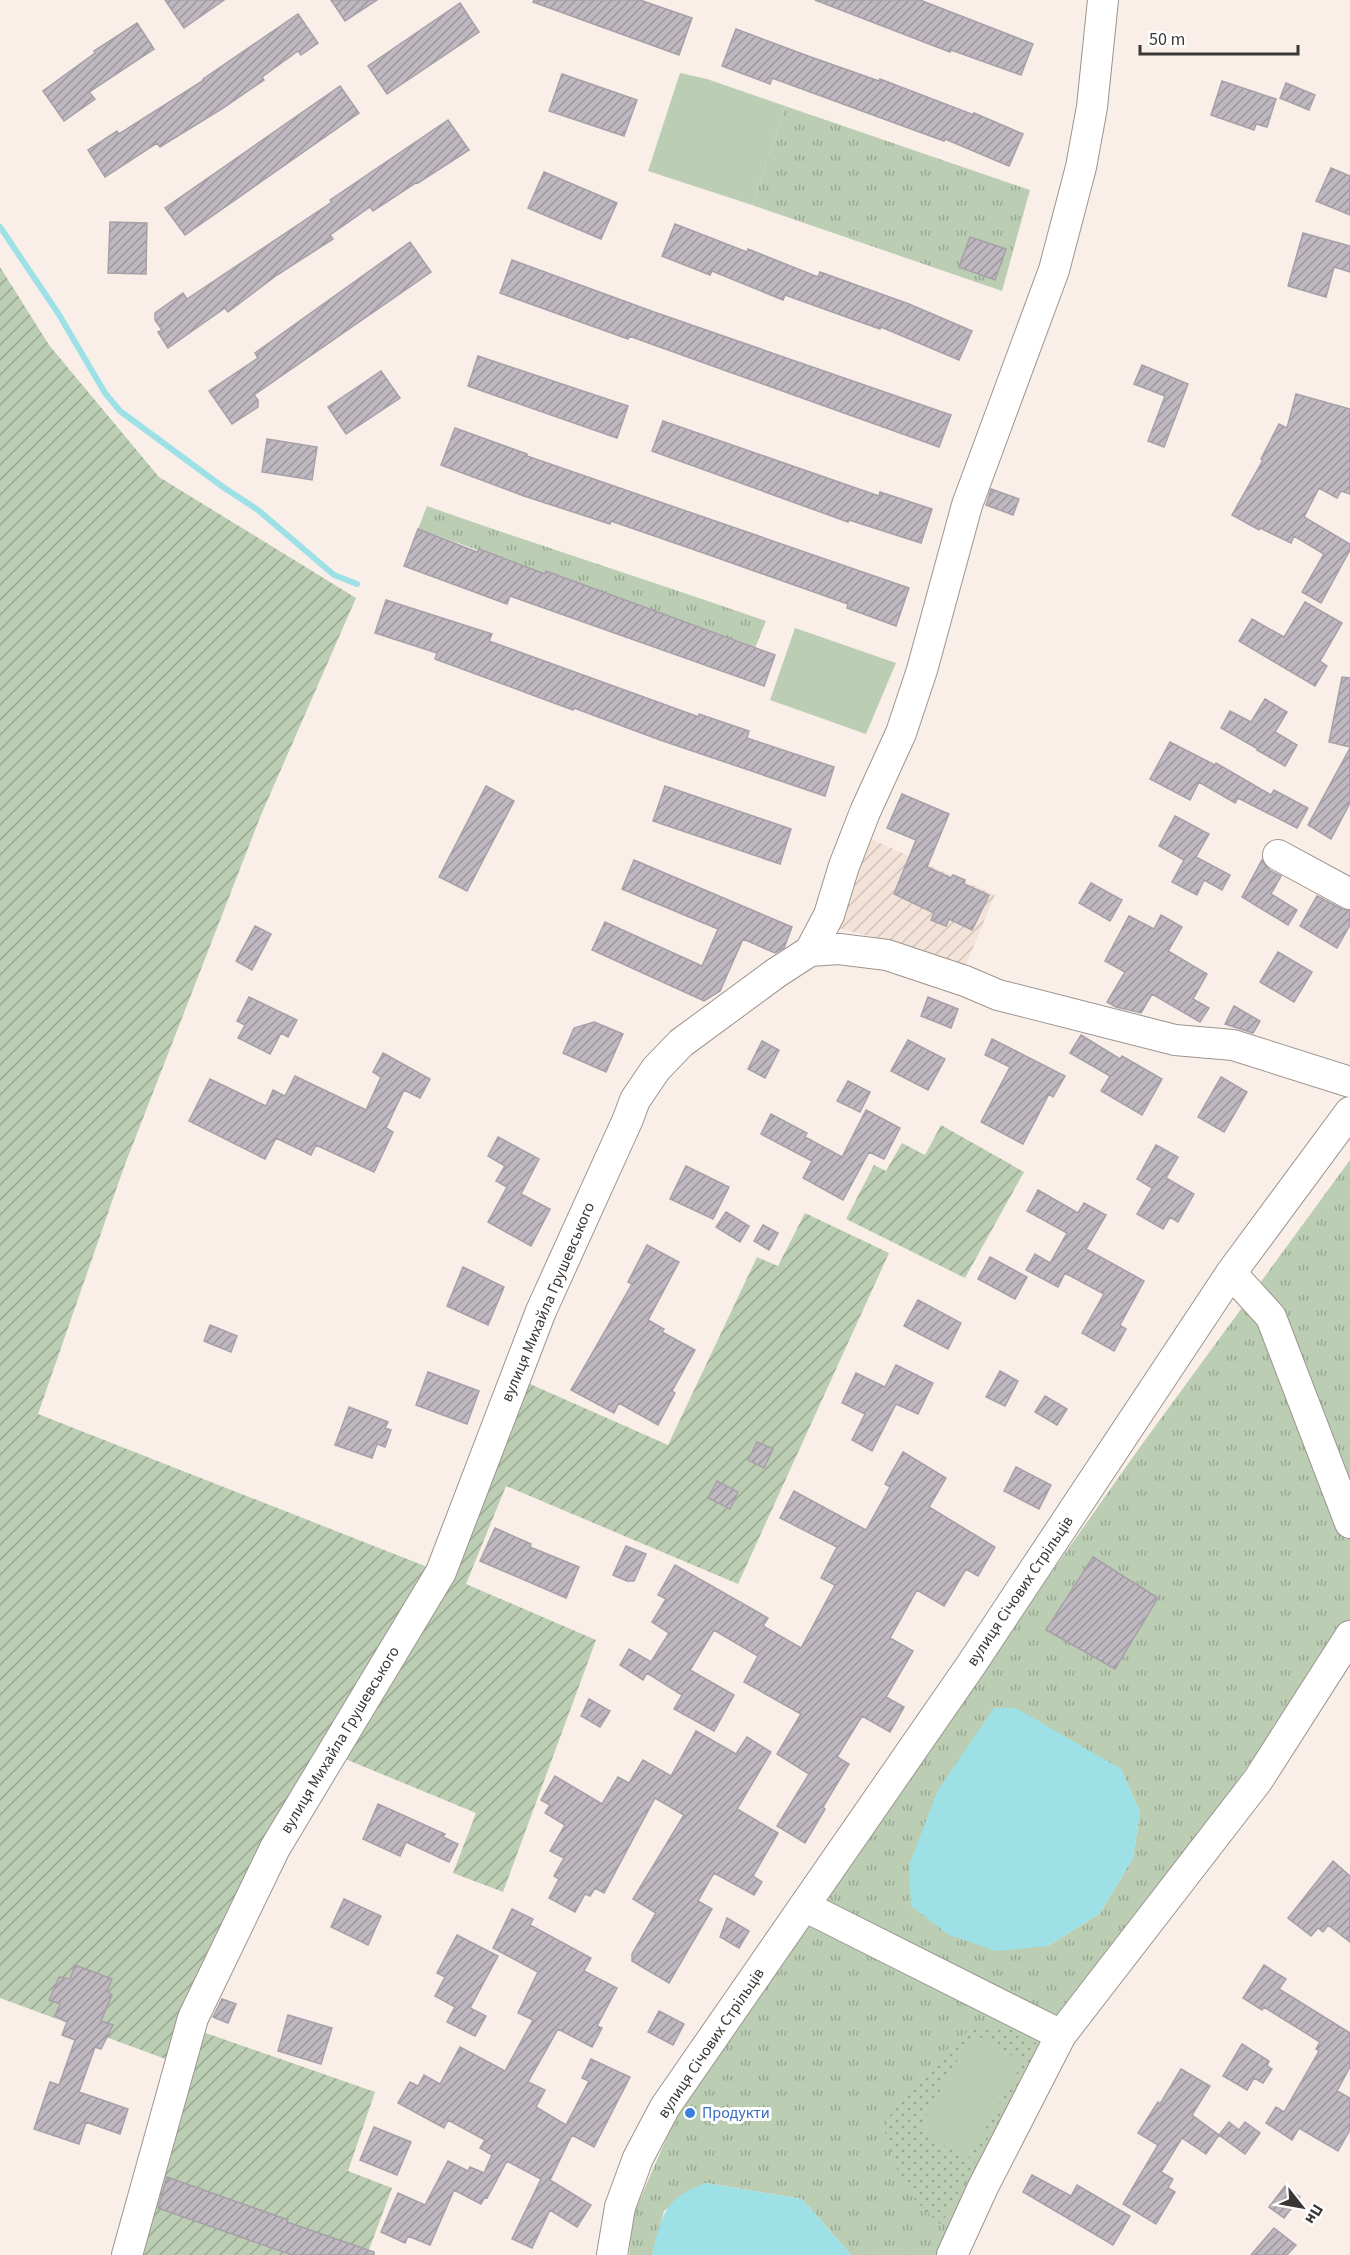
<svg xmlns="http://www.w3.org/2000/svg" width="1350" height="2255" viewBox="0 0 1350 2255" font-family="'Source Sans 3',sans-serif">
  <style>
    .industrial { fill: url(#industrial-furrows) }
    .grass { fill: url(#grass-tufts); fill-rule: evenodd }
    .park { fill: url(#park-dots) }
    .garden { fill: url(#garden-furrows) }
    .pitch { fill: #bbceb3 }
    .water { fill: #9de1e7 }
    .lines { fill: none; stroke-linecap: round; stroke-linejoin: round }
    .stream { stroke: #9de1e7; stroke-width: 6 }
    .building { fill: url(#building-hatch); stroke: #a7a0a8; stroke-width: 1.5 }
    .minor-casing { stroke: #9d948e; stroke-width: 32 }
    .minor { stroke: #fff; stroke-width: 30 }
    .shop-dot { fill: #3f7fe0; stroke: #fff; stroke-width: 2 }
    .labels { text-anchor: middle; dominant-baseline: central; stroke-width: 6; stroke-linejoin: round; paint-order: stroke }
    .street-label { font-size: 16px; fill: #3b3734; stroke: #fff }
    .shop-label { font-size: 16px; fill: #366cbe; stroke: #fff; text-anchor: start }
  </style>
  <defs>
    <pattern id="industrial-furrows" width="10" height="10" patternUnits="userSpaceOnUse" patternTransform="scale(1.5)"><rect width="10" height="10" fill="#f3e2d7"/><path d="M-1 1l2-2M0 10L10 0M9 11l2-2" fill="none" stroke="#d1c2b9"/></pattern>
    <pattern id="grass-tufts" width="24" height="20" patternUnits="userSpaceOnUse" patternTransform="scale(1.5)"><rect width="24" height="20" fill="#bbceb3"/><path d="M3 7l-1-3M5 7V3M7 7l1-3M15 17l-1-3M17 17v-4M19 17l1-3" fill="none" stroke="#99a892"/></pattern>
    <pattern id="park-dots" width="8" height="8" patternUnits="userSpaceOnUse" patternTransform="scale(1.5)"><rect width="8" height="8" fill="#bbceb3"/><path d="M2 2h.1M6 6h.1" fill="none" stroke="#99a892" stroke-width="1.8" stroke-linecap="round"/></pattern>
    <pattern id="garden-furrows" width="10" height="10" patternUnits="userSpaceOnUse" patternTransform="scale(1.5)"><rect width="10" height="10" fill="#bbceb3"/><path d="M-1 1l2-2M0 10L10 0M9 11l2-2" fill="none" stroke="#99a892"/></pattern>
    <pattern id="building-hatch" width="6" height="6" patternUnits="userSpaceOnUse" patternTransform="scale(1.5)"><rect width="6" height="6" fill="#bfb8c0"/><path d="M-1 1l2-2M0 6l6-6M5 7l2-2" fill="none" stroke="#9c969d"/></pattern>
  </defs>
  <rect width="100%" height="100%" fill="#f9efe8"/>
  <path class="industrial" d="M869,838l126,57 -30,72 -88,-29 -43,-11z"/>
  <path class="grass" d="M785,106l245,84 -28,101 -250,-86z
    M427,506c113,40 227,76 339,115l-11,27 -208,-77 -7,19 -19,-25 -103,-36z
    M1350,1160v461l-190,270 -219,364h-90l-49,-56 -96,-16 -42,28 -12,44h-23l4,-40 45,-103 194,-285 268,-380zM1121,1769l19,43 -7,46 -33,55 -52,33z"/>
  <path class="park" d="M984,2026c22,-2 37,9 55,19l-98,180 -26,-25 -16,-25 -14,-42 1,-9 13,-27 64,-63z"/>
  <path class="garden" d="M0,267l49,78 110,132 197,121 -95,217 -137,352 -86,247 392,154 -259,493 -171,-63z
    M941,1125l83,47 -59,106 -119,-59 28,-54 12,6 16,-28 23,12z
    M805,1213l84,40 -151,331 -232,-98 -40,98 130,56 -93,252 -50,-19 23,-60 -138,-57 183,-376 147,65 89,-188 21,9z
    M197,2030l178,62 -27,79 44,17 -25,67h-232z"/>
  <path class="pitch" d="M680,73l27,6 78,27 -33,99 -104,-34z
    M795,628l101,35 -30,71 -96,-34z
    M973,2033l50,29 -55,97 -50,-29z"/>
  <path class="water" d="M994,1708h22l105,61 19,43 -7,46 -33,55 -52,33 -52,5 -47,-16 -38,-29 -2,-41 29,-75z
    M706,2183l96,16 49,56h-199c10,-40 12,-57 54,-72z"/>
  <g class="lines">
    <path class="stream" d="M0,227l58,86 47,80 15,18 103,76 35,23 76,65 23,9"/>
  </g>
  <path class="building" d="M165,0h59l-40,28z
    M331,0h46l-32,21z
    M534,0h106l52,18 -13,37 -146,-53z
    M815,0h105l113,44 -12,31 -70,-25 -1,2z
    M460,3l19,29 -92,62 -19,-28z
    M298,14l20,29 -17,12 -3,-4 -36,26 2,3 -41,28 -63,39 -3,-4 -52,34 -17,-27 29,-19 2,3 85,-54 -1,-1z
    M137,23l17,26 -65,43 6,7 -31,22 -21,-30 52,-38 -1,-2z
    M736,29l72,27 71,25 1,-2 94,36v-2l49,21 -14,32 -64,-27 -1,2 -172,-63 -2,6 -48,-18z
    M562,74l75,26 -13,36 -75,-25z
    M1222,81l54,18 -9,28 -11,-3 -2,6 -43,-15z
    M1286,83l29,12 -6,15 -29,-12z
    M340,86l19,27 -174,122 -20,-27z
    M448,120l21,30 -51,33 -1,-1 -44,29 -3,-4 -40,28 3,4 -56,36 -49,37 -3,-4 -57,40 -10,-16 4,-2 -7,-10v-7l28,-20 4,6 145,-97 -2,-2z
    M1331,168l19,8v39l-34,-14z
    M544,172l73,31 -16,36 -73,-31z
    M110,222l37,1 -1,51 -38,-1z
    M675,224l72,28 1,-3 70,28 2,-5 89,32 63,27 -13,29 -78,-33 -1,2 -95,-34 -2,5 -71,-29 -2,4 -48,-19z
    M1303,233l47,13v26l-16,-5 -8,30 -38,-11z
    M970,237l36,12 -11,31 -36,-13z
    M410,242l21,30 -177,123 4,5v7l-26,17 -23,-33 49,-33 -3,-5z
    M512,260l142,52 297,103 -12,32 -310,-111 -1,3 -128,-46z
    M478,356l150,50 -11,32 -149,-52z
    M1142,365l46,19 -24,63 -16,-6 17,-45 -31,-12z
    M381,371l19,27 -54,36 -18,-27z
    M1296,394l54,15v85l-9,-3 -4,7 -18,-10 -15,29 46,27v6l-29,53 -19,-11 22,-38 -30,-18 -3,7 -31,-15 -1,2 -27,-15 31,-55 -2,-1 18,-35 8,4z
    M663,421l216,75 1,-4 52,17 -11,34 -72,-23 -1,2 -196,-71z
    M455,428l72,26v2l382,132 -13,38 -49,-18 1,-4 -153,-54 -84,-29 -1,3 -86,-28 -83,-31z
    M267,439l50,8 -5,33 -50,-8z
    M991,489l28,10 -6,16 -27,-10z
    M418,529l59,23 2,-3 66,25 1,-3 229,84 -11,31 -254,-90 -3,8 -103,-38z
    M386,600l106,34 -3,7 210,76v-3l50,17 -2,7 87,29 -9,29 -165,-56 -86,-32 -1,2 -138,-51 2,-6 -62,-20z
    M1305,602l37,21 -22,38 7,5 -12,20 -76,-45 13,-22 32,18z
    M1342,677l8,1v69l-21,-5z
    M1265,699l22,13 -12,20 22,13 -12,21 -28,-16 1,-1 -37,-21 9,-17 21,11z
    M1170,742l45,23 1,-2 55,32 3,-5 34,18 -11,20 -59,-30 -3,5 -36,-21 -9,18 -40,-21z
    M1350,748v55l-19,36 -23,-14z
    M486,786l28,15 -47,90 -28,-14z
    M665,786l126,43 -11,35 -127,-43z
    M902,794l47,20 -22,53 24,11 2,-3 12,5 -1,4 25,11 -17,35 -23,-11 -3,7 -15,-6 3,-7 -40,-19 22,-54 -29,-12z
    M1175,816l34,18 -13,23 34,18 -8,15 -18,-10 -7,15 -25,-13 12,-22 -25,-14z
    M634,860l158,67 -8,21 -9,5 -32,-14 -23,52 -16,10 -112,-51 13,-28 97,44 16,-37 -96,-40z
    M1262,860l7,10 12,6 -10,18 26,16 -9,15 -46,-28z
    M1091,883l31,17 -12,21 -31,-18z
    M1317,896l25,13 8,2v14l-13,23 -37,-22z
    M1161,915l21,12 -14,24 39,23 -14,25 16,9 -9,14 -48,-28 -11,19 -25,-6 -9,-5 18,-30 -20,-11 24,-45 25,13z
    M255,926l16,8 -19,36 -16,-9z
    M1278,952l34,20 -18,30 -34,-20z
    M249,997l48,23 -9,17 -7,-4 -11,21 -32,-16 7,-13 -8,-4z
    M928,997l30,12 -7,19 -30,-12z
    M1234,1006l26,15 -7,12 -28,-9z
    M594,1022l29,12 -17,38 -43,-19 11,-25z
    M1081,1035l39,24 2,-3 40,23 -20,36 -41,-24 9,-15 -40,-23z
    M992,1039l73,37 -12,21 -4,-3 -26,50 -42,-22 29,-55 -25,-12z
    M908,1040l37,19 -17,31 -37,-19z
    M762,1041l17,9 -14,28 -17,-9z
    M383,1053l47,26 -10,19 -16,-8 -18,38 7,4 -19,40 -58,-27 -5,10 -35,-17 -11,21 -76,-38 21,-42 56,27 7,-16 12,6 10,-20 71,34 15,-33 -8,-5z
    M1221,1077l26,15 -23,40 -26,-15z
    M848,1081l22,11 -10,20 -23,-11z
    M866,1110l34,18 -16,31 -15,-7 -26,48 -40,-22 9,-17 -51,-27 10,-20 36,19 -2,4 37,20z
    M498,1137l41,22 -18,35 29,15 -19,37 -43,-24 19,-35 -11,-6 9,-15 -17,-10z
    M1156,1145l22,12 -12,21 28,16 -16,28 -8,-5 -7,12 -26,-15 15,-26 -15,-9z
    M686,1166l43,21 -16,32 -43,-20z
    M1038,1190l40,23 6,-10 22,12 -20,34 58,32 -24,44 6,4 -12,22 -32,-18 22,-39 -39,-21 -7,14 -32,-17 9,-16 15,9 17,-30 -40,-22z
    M726,1212l23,14 -9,16 -24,-15z
    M763,1225l15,8 -9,17 -15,-9z
    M647,1245l32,17 -31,58 16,9 -2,3 33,18 -23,41 3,2 -17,32 -39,-22 -5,10 -43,-23 61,-106 -4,-2z
    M990,1257l37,20 -12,22 -37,-20z
    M463,1267l41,20 -16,38 -41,-19z
    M918,1300l43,23 -13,26 -44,-23z
    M210,1325l27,11 -6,16 -27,-11z
    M896,1365l37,18 -15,31 -22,-10 -24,47 -20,-11 13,-26 -23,-11 14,-30 29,14z
    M1000,1371l18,10 -13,25 -19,-9z
    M428,1372l51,19 -12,33 -51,-19z
    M1045,1396l22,13 -10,16 -22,-13z
    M349,1407l39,15 -3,6 6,2 -6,17 -8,-3 -5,14 -37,-13z
    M757,1442l16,7 -9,19 -16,-8z
    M903,1452l43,26 -17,29 66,40 -17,29 -12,-7 -22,37 -27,-16 -27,48 23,13 -27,46 18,10 -14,25 -28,-16 -25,41 12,7 -26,43 2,2 -20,34 -28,-17 32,-52 -32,-20 24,-40 -57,-32 14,-26 -44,-26 -24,40 44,25 -20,36 -40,-22 8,-14 -35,-22 -4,7 -23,-15 9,-16 22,13 18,-29 -17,-11 14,-23 -8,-4 17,-30 93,53 -5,8 38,22 34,-63 -14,-7 16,-31 -57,-29 14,-27 72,39 24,-43 -5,-3z
    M1016,1467l35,18 -12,24 -35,-18z
    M717,1481l21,11 -8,17 -22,-11z
    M495,1528l36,16 -1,3 49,20 -13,31 -86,-37z
    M626,1546l20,8 -12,27h-7l-14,-6z
    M1093,1557l65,41 -43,71 -69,-39z
    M589,1699l21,12 -10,16 -19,-11z
    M696,1731l40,23 11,-17 24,15 -34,57 41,24 -25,43 9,6 -8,13 -40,-22 -16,28 14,8 -43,74 -37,-22v-7l24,-41 -23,-14 51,-84 -29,-17 -51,95 -9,-5 -5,8 -5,-2 -10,18 -26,-14 10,-19 -5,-3 10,-18 -14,-7 15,-26 -20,-12 5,-8 -9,-5 14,-24 47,28 16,-27 11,6 14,-23 28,16z
    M378,1804l67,30 -2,3 15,7 -9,18 -43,-20 -6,14 -37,-17z
    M1333,1861l17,15v66l-22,-17 -5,7 -5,-4 -7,8 -23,-18z
    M344,1899l37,17 -13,29 -37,-18z
    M512,1909l21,10 -3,6 61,33 -7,13 33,17 -20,38 5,2 -10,19 -34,-18 -30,53 17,8 -9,17 30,18 23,-44 -7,-3 9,-19 39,18 -36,70 -22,-12 -22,45 41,25 -14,22 -27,-17 -18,38 -20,-9 29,-60 -34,-18 -20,37 -2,-1 -4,7 -27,-14 -24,55 -22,-9 -3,7 -24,-11 17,-39 27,12 23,-44 20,10 2,-4 14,6 8,-18 -12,-7 5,-8 -37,-20 -4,8 -46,-25 12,-21 8,4 6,-11 16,9 20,-37 45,24 28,-51 -15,-7 20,-41 -45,-24z
    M727,1918l22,13 -10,17 -19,-11z
    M457,1935l41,21 -28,52 16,8 -11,20 -28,-14 8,-15 -20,-11 10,-19 -8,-4z
    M75,1965l37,14 -5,12 5,4 -11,26 12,4 -12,24 -6,-2 -16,45 49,17 -8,25 -34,-12 -7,22 -45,-15 16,-47 9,3 16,-45 -13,-5 5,-13 -12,-6 5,-12 -11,-4 10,-23 11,2z
    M1264,1965l22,14 -7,10 71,44v34l-13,24 13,7v32l-12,21 -39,-23 -7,12 -26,-17 10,-16 8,5 35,-61 -3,-2 4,-7 -56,-35 -2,3 -19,-12z
    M222,1999l14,5 -8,19 -15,-6z
    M659,2011l25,13 -11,21 -25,-13z
    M288,2015l44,13 -11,36 -43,-13z
    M1242,2044l27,17 -2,5 5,3 -9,14 -9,-5 -7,12 -24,-14z
    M1181,2069l29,17 -18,29 27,20 -13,19 -24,-16 -21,34 12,7 -5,9 7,4 -19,32 -33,-20 35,-59 -20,-12 20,-31 2,2z
    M1229,2122l10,8 6,-8 15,11 -15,21 -26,-19z
    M374,2127l37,15 -14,33 -37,-15z
    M1032,2175l39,21 6,-11 53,31 -17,29 -90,-53z
    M167,2177l121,43 -1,2 87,30v3h-82l-134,-47z
    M1285,2186l15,11 -16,21 -15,-11z
    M1274,2228l22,17 -9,10h-36z"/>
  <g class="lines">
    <defs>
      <path id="minor" d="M1278,855l72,39
        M810,951l19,-36 15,-49 21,-54 36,-79 21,-63 45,-165 87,-235 27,-103 11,-60 11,-107
        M1231,1273l40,44 79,206
        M804,1906l257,129
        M127,2255l66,-237 82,-170 166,-276 100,-261 87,-192 7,-19 21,-31 25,-26 95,-70 34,-22 29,-2 48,6 78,26 33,14 177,45 58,5 117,37
        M612,2255l8,-48 18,-49 27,-51 306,-442 260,-392 119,-161
        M952,2255l31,-68 78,-152 197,-255 92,-144"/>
    </defs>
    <use href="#minor" class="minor-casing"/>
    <use href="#minor" class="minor"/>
  </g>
  <circle class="shop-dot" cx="690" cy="2113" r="6"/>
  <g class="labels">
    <g class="street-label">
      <text transform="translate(548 1302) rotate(-67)">вулиця Михайла Грушевського</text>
      <text transform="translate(1020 1591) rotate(-56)">вулиця Січових Стрільців</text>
      <text transform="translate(340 1740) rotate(-59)">вулиця Михайла Грушевського</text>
      <text transform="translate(711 2043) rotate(-56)">вулиця Січових Стрільців</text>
    </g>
    <g class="shop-label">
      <text x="702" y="2113">Продукти</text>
    </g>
  </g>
  <g transform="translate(1302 2207) rotate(121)" stroke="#ffffff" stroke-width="4.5" paint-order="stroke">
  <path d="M0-4.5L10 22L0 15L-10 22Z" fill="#3b3734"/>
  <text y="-9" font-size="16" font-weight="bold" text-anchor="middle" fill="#3b3734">Пн</text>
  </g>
  <path d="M1140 45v9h158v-9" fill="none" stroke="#3b3734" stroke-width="3"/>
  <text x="1149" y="45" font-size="18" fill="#3b3734" stroke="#ffffff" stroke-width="4.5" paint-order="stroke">50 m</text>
</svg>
